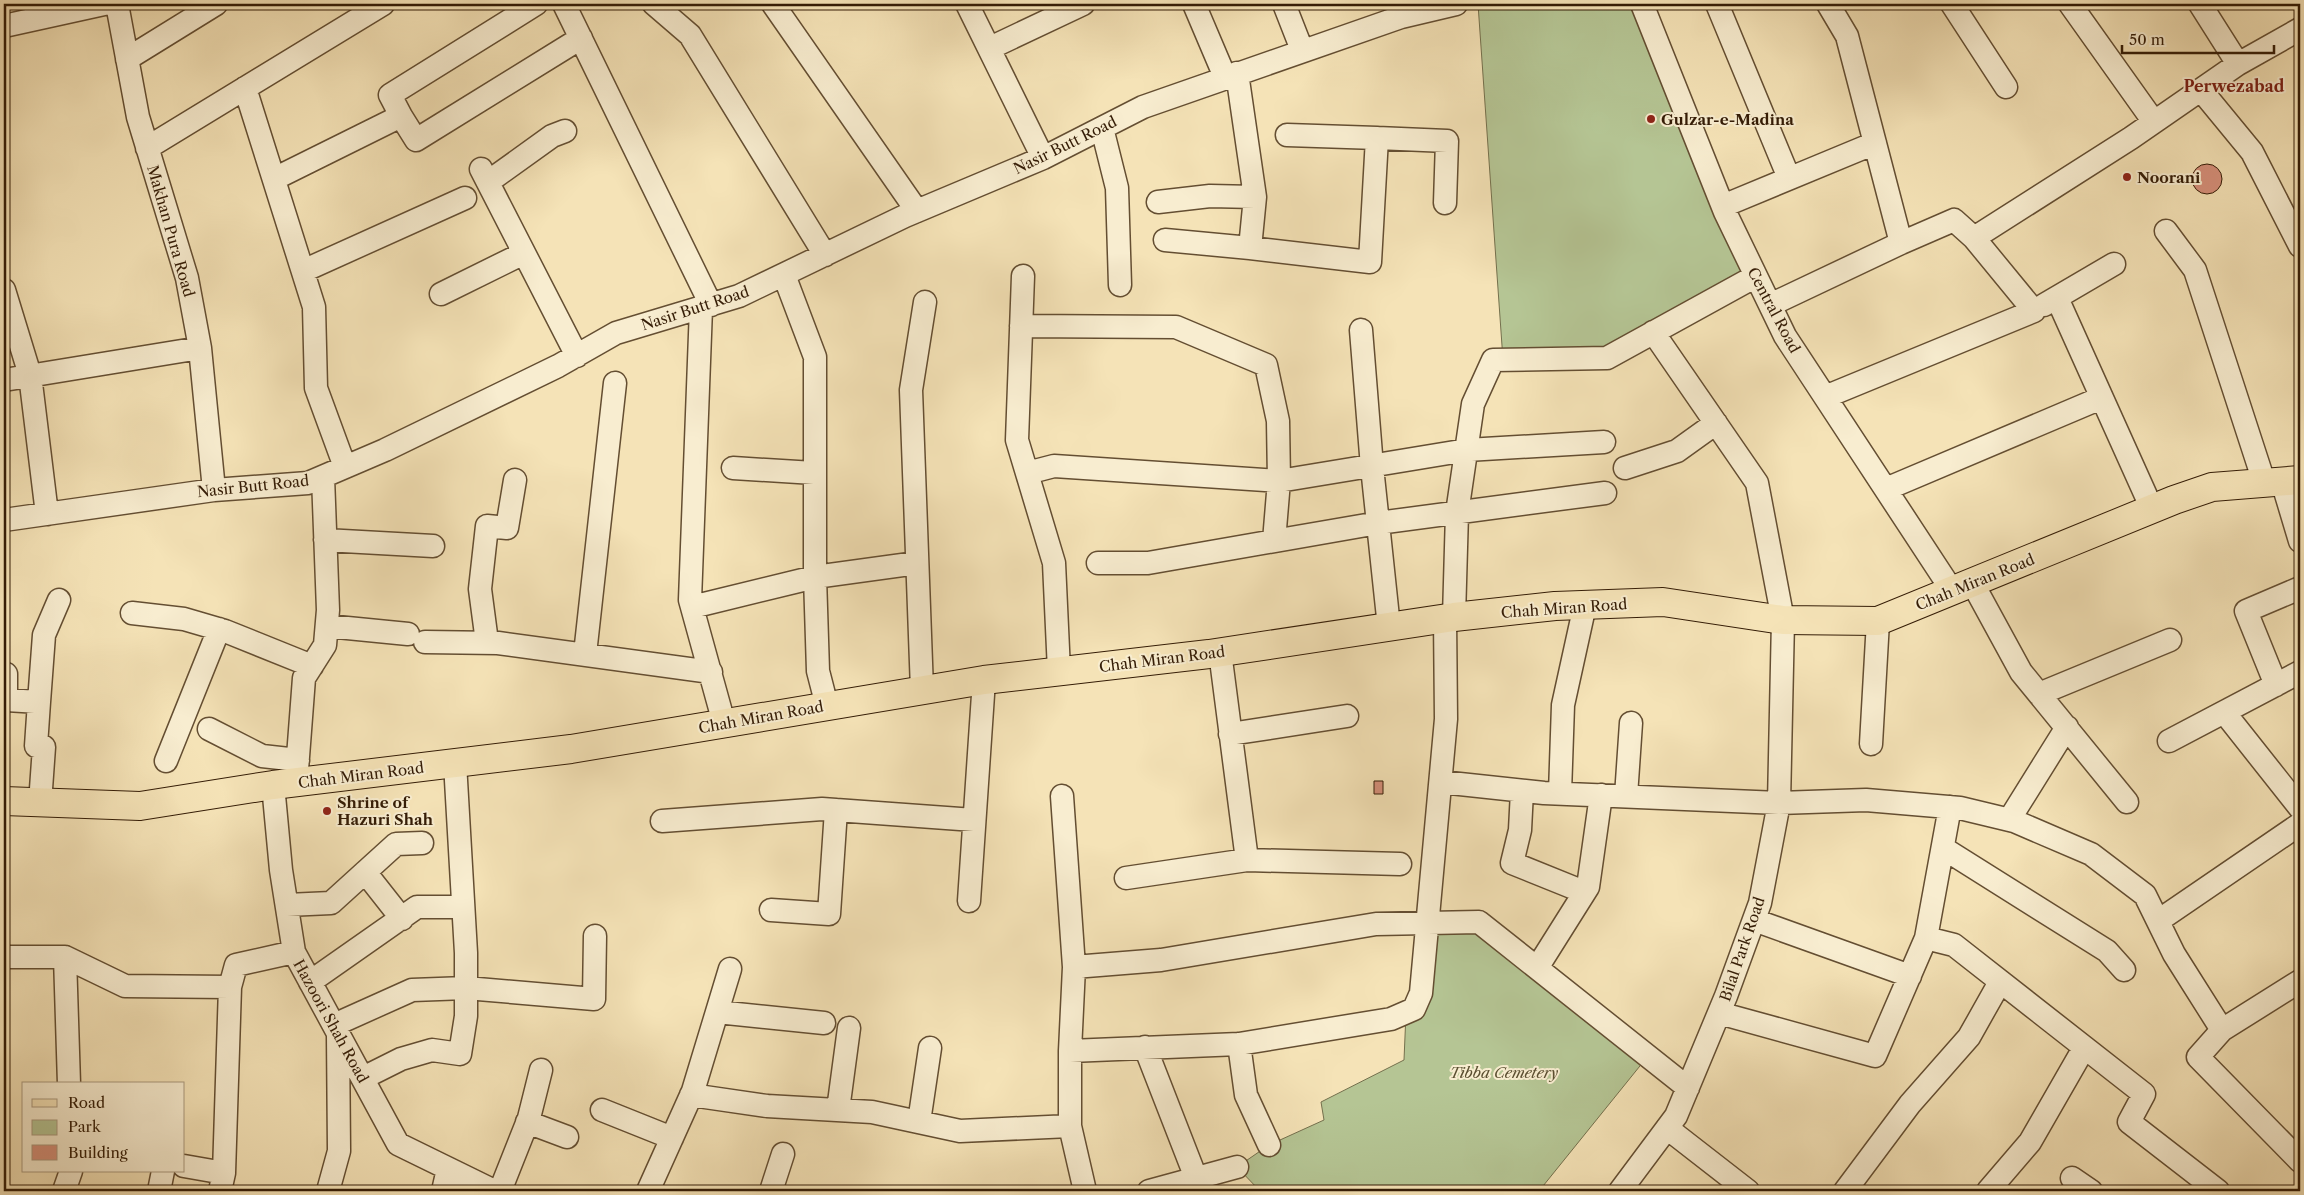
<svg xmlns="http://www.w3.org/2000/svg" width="2304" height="1195" viewBox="0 0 2304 1195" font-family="'Libre Caslon Text',serif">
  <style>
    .green { fill: #b5c594; stroke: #74704d }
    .building { fill: #d6907b; stroke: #341c06 }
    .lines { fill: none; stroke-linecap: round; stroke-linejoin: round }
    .minor-casing { stroke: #644e32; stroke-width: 25 }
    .major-casing { stroke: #341c06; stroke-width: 30 }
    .minor { stroke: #f8edd0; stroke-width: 22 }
    .major { stroke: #f5e3b7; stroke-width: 28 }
    .poi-dot { fill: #8f2418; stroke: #f8edd0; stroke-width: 2 }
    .labels { text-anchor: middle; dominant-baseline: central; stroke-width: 4; stroke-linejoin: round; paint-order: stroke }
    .poi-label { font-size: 15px; font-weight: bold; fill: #341c06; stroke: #f8edd0; text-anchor: start }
    .street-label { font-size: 15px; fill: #341c06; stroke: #f8edd0 }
    .park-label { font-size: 15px; font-style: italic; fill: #5b4f31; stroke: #f8edd0 }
    .neighbourhood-label { font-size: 16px; font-weight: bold; fill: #7a1f14; stroke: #f8edd0 }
  </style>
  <rect width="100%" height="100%" fill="#f5e3b7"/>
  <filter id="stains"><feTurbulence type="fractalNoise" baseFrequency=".004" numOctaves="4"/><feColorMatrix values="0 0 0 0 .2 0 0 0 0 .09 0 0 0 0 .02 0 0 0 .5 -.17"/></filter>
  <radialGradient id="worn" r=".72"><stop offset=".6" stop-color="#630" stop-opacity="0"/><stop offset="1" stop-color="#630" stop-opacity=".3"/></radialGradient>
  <path class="green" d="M1478,4h165l113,272 -149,82 -104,2z
    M1428,922h51l169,134 -109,135h-279l-23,-24 32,-22 55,-25 -3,-18 83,-42 2,-47z"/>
  <path class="building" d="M2192 179a15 15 0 1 1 30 0a15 15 0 1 1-30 0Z
    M1374,781h9v13h-9z"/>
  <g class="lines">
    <defs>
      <path id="minor" d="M117,4l21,113 49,161 13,70 14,142
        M564,4l147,301
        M654,4l36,31 135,220
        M773,4l144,207
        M967,4l76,154
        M1194,4l31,73
        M1284,4l18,46
        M1642,4l83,208 60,124 168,256
        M1717,4l72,174
        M1952,4l54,83
        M2070,4l84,118
        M2200,4l38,60
        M4,26l100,-22
        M990,48l93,-44
        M127,59l89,-55
        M245,88l69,219 2,81 29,79
        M2201,90l51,62 48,94
        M401,116l15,24 165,-102
        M1102,128l15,60 3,97
        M1377,138l70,3 -2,62
        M147,148l236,-144
        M481,169l96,187
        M274,179l127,-63 -11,-21 146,-91
        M488,182l64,-46 13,-5
        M1158,202l52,-6 45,1
        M1723,206l152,-63
        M2166,231l29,39 69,212
        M1974,238l157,-100 107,-74 62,-35
        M1165,240l85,8 5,-51 -18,-124
        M1250,248l120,14 7,-124 -90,-3
        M303,271l162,-73
        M784,275l31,82v220l3,94 9,35
        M1023,276l-6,164 37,123 5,108
        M4,290l26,85 17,139
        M441,294l83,-41
        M2057,298l95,211
        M1770,305l131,-62 -54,-207 -19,-32
        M2044,305l70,-41
        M701,308l-11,292 34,123
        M1021,326l155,1 90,38 12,56 1,60 -5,60
        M1361,330l11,137 17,160
        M4,380l196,-32
        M1825,397l209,-86 -60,-73 -20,-18 -53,23
        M733,468l81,5
        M1625,468l52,-17 39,-28
        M1027,473l27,-7 225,15 188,-31 137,-8
        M2282,481l18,60
        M1886,489l215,-91
        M4,520l210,-30 94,-7 77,-33 173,-84 58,-33 123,-37 166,-80 138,-58 100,-51 258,-90 55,-13
        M325,540l108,6
        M1098,563h50l230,-40 227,-30
        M1973,584l48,88 106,130
        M692,607l123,-30 102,-14
        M132,613l52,6 41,12 87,35
        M1454,617l3,-104 16,-109 20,-44 114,-2 149,-82
        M327,626l81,8
        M425,642l73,1 213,29
        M487,642l-7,-53 7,-63 20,2 8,-48
        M1220,652l27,208 153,4
        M585,654l30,-271
        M6,674v26l33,2 -3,44 8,1 -4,56
        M2276,685l-30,-74 54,-23
        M922,690l-11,-300 14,-88
        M2039,694l131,-54
        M39,702l5,-67 15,-35
        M2224,712l76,96
        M209,729l53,27 36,4
        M1230,734l117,-18
        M2169,741l131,-69
        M1871,744l7,-123
        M166,761l53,-132
        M1441,782l103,11 235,10 87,-3 94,8 54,13 77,33 54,41 29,59 48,76
        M296,783l8,-105 21,-33 3,-35 -5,-133
        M273,785l8,85 13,82 104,192 96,47
        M1522,791l-2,39 -8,33 72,29
        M1560,793l3,-88 22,-100
        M1062,796l12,171 -4,84v75l15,65
        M1626,796l5,-73
        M1950,807l-24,131 28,7 190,149 -15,28 89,69
        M2009,820l58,-93
        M662,821l160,-12 152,11
        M1943,848l164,103 17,19
        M365,872l37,47
        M1126,878l121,-18
        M969,901l15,-221
        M287,905l44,-2 65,-59 26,-1
        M771,910l58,4 7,-104
        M1754,920l156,56
        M2158,921l142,-97
        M4,957h61l60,29 105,1 6,-22 58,-13
        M65,957l4,127
        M1074,967l87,-7 215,-36 103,-2 209,166
        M1537,968l51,-81 13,-92
        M2300,981l-78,49 -24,27 102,104
        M310,982l107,-75h46
        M717,1012l107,11
        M1719,1013l156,43 51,-118
        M334,1025l78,-35 54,-2 128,11 1,-63
        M1239,1044l7,51 23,50
        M1145,1047l51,131
        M1070,1051l169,-7 152,-25 23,-10 7,-16 25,-274 -1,-101
        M363,1078l38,-19 31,-9 28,4 6,-38v-63l-11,-190
        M691,1095l76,11 105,6 88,19 110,-5
        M602,1110l70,28
        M838,1110l11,-82
        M527,1122l40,15
        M919,1122l11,-74
        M1667,1128l81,63
        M184,1166l40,7
        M2072,1178l19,13
        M64,1191l7,-20
        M159,1191l4,-20
        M220,1191l4,-18 6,-186
        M328,1191l11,-40 -1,-115
        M443,1191l5,-22
        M500,1191l29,-73 12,-48
        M648,1191l45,-100 37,-122
        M771,1191l12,-37
        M1149,1191l88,-24
        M1620,1191l56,-75 50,-120 34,-93 19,-100 4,-183 -26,-137 -104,-151
        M1845,1191l65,-87 59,-67 31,-55
        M1988,1191l42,-49 54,-94"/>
      <path id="major" d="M4,801l136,5 133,-21 298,-36 413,-69 225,-26 245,-37 101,-11 108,-4 120,18 95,1 296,-121 38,-13 88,-7"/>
    </defs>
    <use href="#minor" class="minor-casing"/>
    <use href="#major" class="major-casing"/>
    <use href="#minor" class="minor"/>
    <use href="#major" class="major"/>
  </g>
  <g class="poi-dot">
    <circle cx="1651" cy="119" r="5"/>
    <circle cx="2127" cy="177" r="5"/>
    <circle cx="327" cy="811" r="5"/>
  </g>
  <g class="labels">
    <g class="poi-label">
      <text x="1661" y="119">Gulzar-e-Madina</text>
      <text x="2137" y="177">Noorani</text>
      <text x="337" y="802">Shrine of<tspan x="337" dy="17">Hazuri Shah</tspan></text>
    </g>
    <g class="street-label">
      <text transform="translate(1065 145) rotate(-26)">Nasir Butt Road</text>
      <text transform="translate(171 231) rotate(74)">Makhan Pura Road</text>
      <text transform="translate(695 308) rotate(-18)">Nasir Butt Road</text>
      <text transform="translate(1774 310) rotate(62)">Central Road</text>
      <text transform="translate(253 486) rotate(-6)">Nasir Butt Road</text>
      <text transform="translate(1975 582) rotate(-22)">Chah Miran Road</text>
      <text transform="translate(1564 608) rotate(-4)">Chah Miran Road</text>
      <text transform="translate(1162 659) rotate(-7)">Chah Miran Road</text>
      <text transform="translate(761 717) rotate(-10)">Chah Miran Road</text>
      <text transform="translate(361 775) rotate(-7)">Chah Miran Road</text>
      <text transform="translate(1742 949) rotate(-71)">Bilal Park Road</text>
      <text transform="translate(331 1021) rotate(61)">Hazoori Shah Road</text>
    </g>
    <g class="park-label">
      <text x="1504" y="1072">Tibba Cemetery</text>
    </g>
    <g class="neighbourhood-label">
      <text x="2234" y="86">Perwezabad</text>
    </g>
  </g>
  <rect width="2304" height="1195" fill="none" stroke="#f5e3b7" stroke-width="20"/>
  <rect x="5" y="5" width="2294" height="1185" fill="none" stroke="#341c06" stroke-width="2.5"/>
  <rect x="10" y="10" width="2284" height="1175" fill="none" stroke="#341c06"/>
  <rect x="22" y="1082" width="162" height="90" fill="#f8edd0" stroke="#aa997f"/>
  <rect x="32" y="1099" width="25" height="8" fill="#f5e3b7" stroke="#aa997f"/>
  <text x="68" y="1108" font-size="15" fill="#341c06">Road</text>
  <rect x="32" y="1120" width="25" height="15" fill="#b5c594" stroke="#aa997f"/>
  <text x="68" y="1132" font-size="15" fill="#341c06">Park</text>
  <rect x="32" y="1145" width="25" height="15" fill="#d6907b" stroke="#aa997f"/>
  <text x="68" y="1158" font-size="15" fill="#341c06">Building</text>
  <path d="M2122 45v8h152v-8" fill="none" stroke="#341c06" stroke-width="2.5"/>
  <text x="2129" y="45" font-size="15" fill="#341c06" stroke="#f8edd0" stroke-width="4" paint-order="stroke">50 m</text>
  <rect width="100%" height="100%" filter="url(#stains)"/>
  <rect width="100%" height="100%" fill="url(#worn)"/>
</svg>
